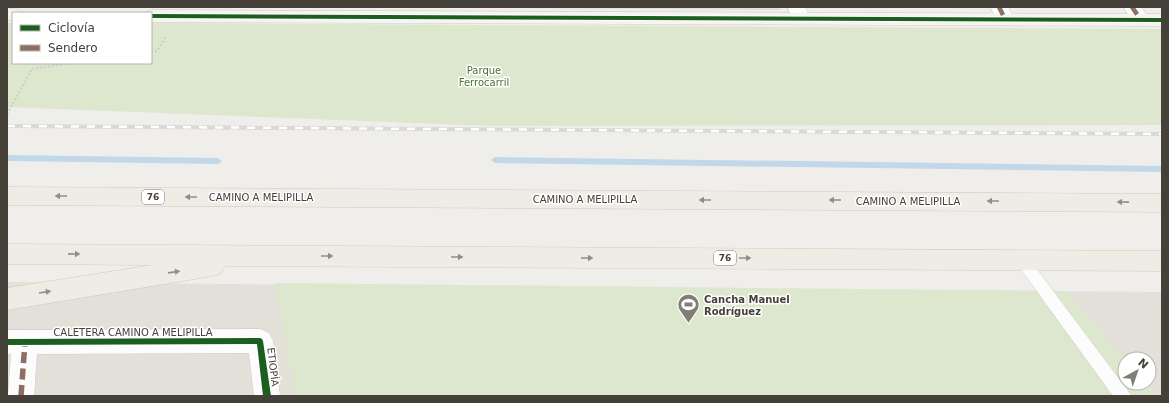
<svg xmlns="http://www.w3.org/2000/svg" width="1169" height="403" viewBox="0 0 1169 403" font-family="'DejaVu Sans',sans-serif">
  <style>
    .residential { fill: #e3e0d9; fill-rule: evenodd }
    .green { fill: #dde7ce }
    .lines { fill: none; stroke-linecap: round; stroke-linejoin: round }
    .stream { fill: #c0d8e9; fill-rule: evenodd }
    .lane-casing { stroke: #ceccc9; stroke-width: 1 }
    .street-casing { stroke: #ceccc9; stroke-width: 1 }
    .secondary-casing { stroke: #cecbc3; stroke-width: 1 }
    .primary-casing { stroke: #d0cabb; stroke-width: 1 }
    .path { stroke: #ceccc8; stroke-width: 2; stroke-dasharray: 2 2; stroke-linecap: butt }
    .lane { fill: #fdfcfc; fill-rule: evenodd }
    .street { fill: #fdfcfc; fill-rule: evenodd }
    .secondary { fill: #f6f4f0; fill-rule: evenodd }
    .primary { fill: #efece5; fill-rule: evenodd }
    .rail-casing { stroke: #d9d9d8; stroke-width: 4 }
    .rail { stroke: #fff; stroke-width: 2.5; stroke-dasharray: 8; stroke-linecap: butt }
    .quiet-far1 { stroke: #8d6e63; stroke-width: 4.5; stroke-dasharray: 9 4.5; stroke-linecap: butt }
    .quiet { stroke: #8d6e63; stroke-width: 5.5; stroke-dasharray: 11 5.5; stroke-linecap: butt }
    .cycleway-casing { stroke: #fff; stroke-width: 2 }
    .cycleway { fill: #1b5e20; fill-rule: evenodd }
    .oneway { fill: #928d86 }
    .labels { text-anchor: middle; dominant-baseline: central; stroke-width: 3; stroke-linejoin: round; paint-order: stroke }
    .shield { fill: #fff; stroke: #7d7974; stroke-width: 1 }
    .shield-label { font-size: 9px; font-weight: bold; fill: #454038 }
    .park-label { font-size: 10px; fill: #487131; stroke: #fff }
    .street-label { font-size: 10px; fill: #454038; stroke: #fff }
    .poi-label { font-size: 10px; font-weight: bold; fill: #454038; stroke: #fff; text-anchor: start }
  </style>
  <rect width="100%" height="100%" fill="#f0eeeb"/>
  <path class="residential" d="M359,7h421l1,3z
    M7,282l1155,10v104h-1155zM1125,359h24v24h-24z"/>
  <path class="green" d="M7,22l6,1v40h138v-40l1011,6v96l-671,1 -484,-19z
    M275,283l791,8 60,68 -1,24h22l12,13h-864z"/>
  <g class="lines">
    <path class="stream" d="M7,155l211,3 4,3 -4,3 -211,-3z
      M495,157l667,9v6l-667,-9 -4,-3z"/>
    <defs>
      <path id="lane" d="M1022,254l5,2 101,135 3,5h-18l-96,-132 -2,-4 2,-4z"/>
      <path id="street" d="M787,7h18l5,11 -3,4 -6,2 -6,-2z
        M990,7h18l6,12 -3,4 -6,2 -6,-2z
        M1123,7h18l9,13 -3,4 -6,2 -6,-2z
        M260,329l9,4 4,8 7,55h-26l-5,-43 -212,1 -3,42h-26l3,-42h-4v-24z"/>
      <path id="secondary" d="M7,8l12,2 2,3h-8v7h-6z
        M151,10l1011,4v12l-1011,-4v-9h-7z"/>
      <path id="primary" d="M7,187l1155,7v18l-1155,-7z
        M7,244l1155,7v20l-937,-5 -4,7 -8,3 -206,34v-22l145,-23 -145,-1z"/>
    </defs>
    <use href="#lane" class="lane-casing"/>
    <use href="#street" class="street-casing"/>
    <use href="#secondary" class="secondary-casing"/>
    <use href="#primary" class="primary-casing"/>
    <path class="path" d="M151,52l6,-1 9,-15
      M7,114l25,-45 39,-6"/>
    <use href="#lane" class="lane"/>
    <use href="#street" class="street"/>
    <use href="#secondary" class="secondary"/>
    <use href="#primary" class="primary"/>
    <defs>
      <path id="rail" d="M7,126l1155,8"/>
    </defs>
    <use href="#rail" class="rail-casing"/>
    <use href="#rail" class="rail"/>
    <path class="quiet-far1" d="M999,7l6,12
      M1132,7l9,13"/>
    <path class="quiet" d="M21,396l4,-54"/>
    <defs>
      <path id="cycleway" d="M151,14l1011,4v4l-1011,-4z
        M260,338l2,1 1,2 8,55h-8l-6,-52 -250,1v-6z"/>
    </defs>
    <use href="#cycleway" class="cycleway-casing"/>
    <use href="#cycleway" class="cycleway"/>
  </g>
  <defs><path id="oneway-solid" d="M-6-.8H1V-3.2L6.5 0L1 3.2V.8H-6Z"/></defs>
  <g class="oneway">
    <use href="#oneway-solid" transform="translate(61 196) rotate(-180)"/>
    <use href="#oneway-solid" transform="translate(191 197) rotate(-180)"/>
    <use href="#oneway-solid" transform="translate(705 200) rotate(-180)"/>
    <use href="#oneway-solid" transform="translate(835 200) rotate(-180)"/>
    <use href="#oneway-solid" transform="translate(993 201) rotate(-180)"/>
    <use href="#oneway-solid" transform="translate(1123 202) rotate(-179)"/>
    <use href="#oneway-solid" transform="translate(74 254) rotate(1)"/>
    <use href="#oneway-solid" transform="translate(327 256)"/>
    <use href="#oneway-solid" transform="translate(457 257)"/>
    <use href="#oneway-solid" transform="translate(587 258)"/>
    <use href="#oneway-solid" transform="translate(745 258)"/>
    <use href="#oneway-solid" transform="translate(174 272) rotate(-8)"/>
    <use href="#oneway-solid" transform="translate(45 292) rotate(-9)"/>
  </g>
  <defs>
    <symbol id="stadium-pin" viewBox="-11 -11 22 30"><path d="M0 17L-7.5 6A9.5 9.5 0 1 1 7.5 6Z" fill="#817d77" stroke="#fff"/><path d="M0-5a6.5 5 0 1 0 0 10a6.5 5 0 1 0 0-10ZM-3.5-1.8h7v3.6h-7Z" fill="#fff"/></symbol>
  </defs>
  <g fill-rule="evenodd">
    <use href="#stadium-pin" x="676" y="292" width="25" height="34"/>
  </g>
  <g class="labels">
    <g class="shield">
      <rect x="142" y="190" width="22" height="14" rx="3"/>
      <rect x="714" y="251" width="22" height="14" rx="3"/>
    </g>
    <g class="shield-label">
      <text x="153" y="197">76</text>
      <text x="725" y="258">76</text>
    </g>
    <g class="park-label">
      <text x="484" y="70">Parque<tspan x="484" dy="12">Ferrocarril</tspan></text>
    </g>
    <g class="street-label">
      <text x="261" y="197">CAMINO A MELIPILLA</text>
      <text x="585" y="199">CAMINO A MELIPILLA</text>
      <text x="908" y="201">CAMINO A MELIPILLA</text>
      <text x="133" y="332">CALETERA CAMINO A MELIPILLA</text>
      <text transform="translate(273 367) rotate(83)">ETIOPÍA</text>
    </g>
    <g class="poi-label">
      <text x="704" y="299">Cancha Manuel<tspan x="704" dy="12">Rodríguez</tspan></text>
    </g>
  </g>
  <rect width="1169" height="403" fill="none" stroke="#454038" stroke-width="16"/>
  <rect x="12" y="12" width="140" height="52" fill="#ffffff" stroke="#b5b3af"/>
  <rect x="20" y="25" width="20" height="6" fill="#1b5e20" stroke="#b5b3af"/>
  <text x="48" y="32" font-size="12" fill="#454038">Ciclovía</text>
  <rect x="20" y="45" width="20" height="6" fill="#8d6e63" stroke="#b5b3af"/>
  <text x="48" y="52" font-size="12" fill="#454038">Sendero</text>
  <g transform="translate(1137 371) rotate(40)"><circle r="19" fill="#ffffff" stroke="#b5b3af"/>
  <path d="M0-3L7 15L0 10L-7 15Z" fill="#817d77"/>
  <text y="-6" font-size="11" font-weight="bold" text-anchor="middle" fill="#454038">N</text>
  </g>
</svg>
